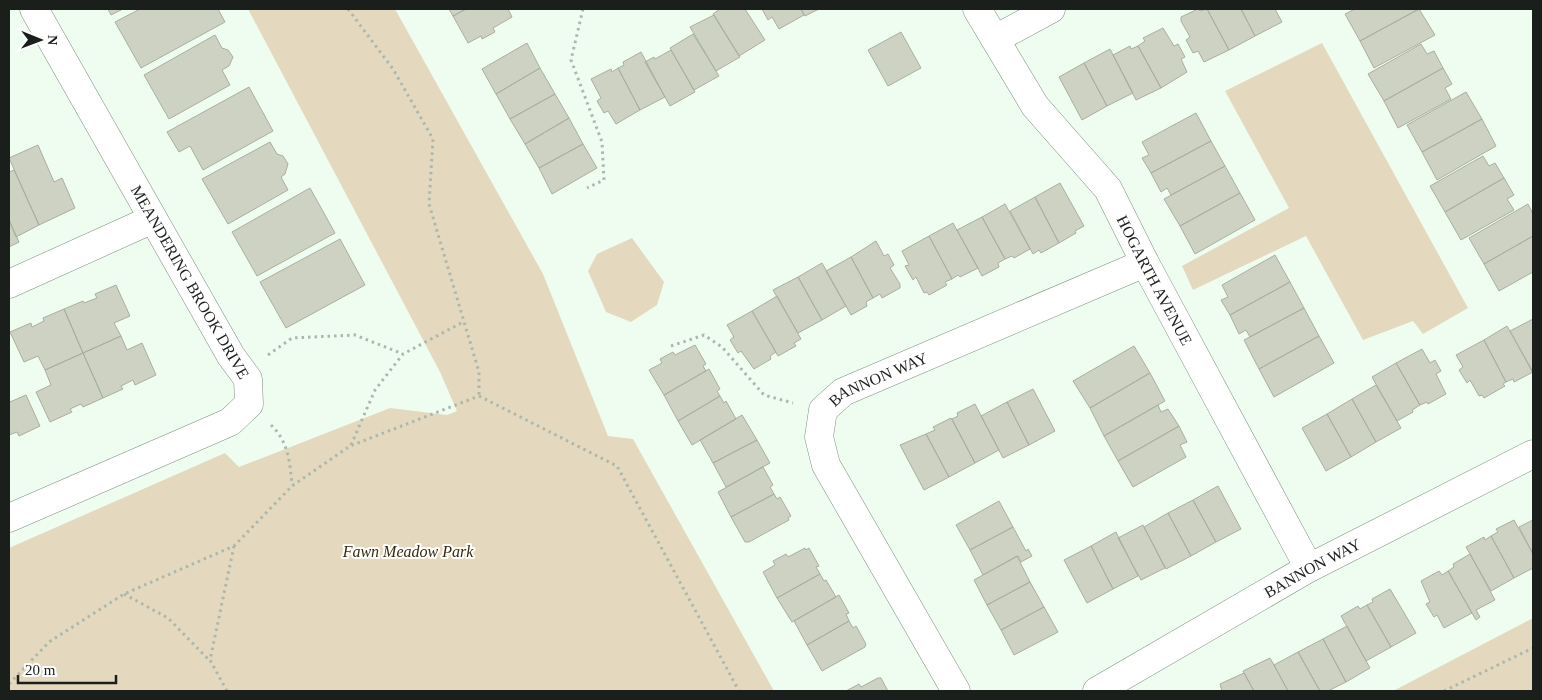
<svg xmlns="http://www.w3.org/2000/svg" width="1542" height="700" viewBox="0 0 1542 700" font-family="Georgia,serif">
  <style>
    .green { fill: #e4d9be }
    .building { fill: #ced2c3; stroke: #aaae9f }
    .lines { fill: none; stroke-linecap: round; stroke-linejoin: round }
    .minor-casing { stroke: #7f8c81; stroke-width: 29 }
    .path { stroke: #acb7ad; stroke-width: 3; stroke-dasharray: 2.5 4; stroke-linecap: butt }
    .minor { stroke: #fff; stroke-width: 28 }
    .labels { text-anchor: middle; dominant-baseline: central; stroke-width: 4; stroke-linejoin: round; paint-order: stroke }
    .street-label { font-size: 16px; fill: #1b1f1b; stroke: #fff }
    .park-label { font-size: 16px; font-style: italic; fill: #372a0b; stroke: #fff }
  </style>
  <rect width="100%" height="100%" fill="#effdf1"/>
  <path class="green" d="M248,9h147l148,265 65,162 25,3 141,252h-765v-143l216,-95 14,14 151,-59 57,7 10,-4 -17,-39z
    M1322,43l146,265 -45,26 -10,-13 -50,19 -57,-104 -113,54 -11,-24 107,-58 -64,-117z
    M632,238l32,44 -7,23 -26,17 -25,-10 -18,-41 9,-17z
    M1533,618v73h-140z"/>
  <path class="building" d="M108,9h15l-12,6z
    M140,9h78l7,13 -84,46 -26,-46z
    M449,9h17l-13,7z
    M466,9h42l4,8 -19,11 2,4 -13,7 -1,-3 -13,7 -15,-27z
    M720,9h25l20,31 -26,16 -26,-42z
    M762,9h39l3,6 -25,14 -7,-12 -4,3z
    M801,9h18l-14,7z
    M1198,9l2,2 7,-2 22,41 -25,12 -6,-11 -5,2 -7,-13 4,-3 -9,-16v-4z
    M1207,9h34l14,27 -26,14z
    M1241,9h34l7,13 -27,14z
    M1355,9h64l-59,32 -15,-27z
    M1419,9l16,26 -61,33 -14,-27z
    M714,15l26,42 -24,14 -26,-44z
    M1163,28l11,18 4,-2 7,13 -4,2 6,13 -26,16 -23,-42 7,-5 -2,-3z
    M901,32l20,36 -33,18 -20,-36z
    M693,34l26,42 -25,14 -24,-42z
    M215,35l7,13 6,2 5,7 -4,9 -7,4 8,15 -61,34 -25,-44z
    M527,43l13,25 -44,26 -14,-25z
    M1421,44l6,10 7,-3 9,17 -59,33 -16,-27z
    M1130,46l1,3 7,-3 23,42 -25,12 -23,-45z
    M1110,49l23,44 -26,13 -23,-43z
    M671,50l24,42 -25,14 -25,-44 9,-5 1,2z
    M641,52l24,45 -25,13 -22,-42 6,-3 -1,-3z
    M1084,63l23,43 -25,14 -23,-43z
    M540,68l15,26 -45,25 -14,-25z
    M618,68l22,42 -24,14 -8,-13 -4,2 -7,-12 4,-3 -10,-19 20,-10 1,3z
    M1443,68l9,16 -7,4 6,11 -53,29 -14,-27z
    M249,87l24,44 -70,39 -13,-24 -11,6 -12,-20z
    M1466,92l16,27 -60,33 -15,-27z
    M555,94l14,24 -44,26 -15,-25z
    M1196,113l15,28 -60,32 -9,-15 7,-3 -7,-13z
    M569,118l14,26 -44,24 -14,-24z
    M1482,119l14,27 -59,34 -15,-28z
    M1211,141l14,25 -54,29 -4,-7 -6,4 -10,-19z
    M270,142l7,12 6,2 5,8 -3,10 -4,3 7,13 -60,34 -26,-45z
    M583,144l14,24 -45,26 -13,-26z
    M38,145l16,37 8,-4 13,30 -36,17 -30,-67z
    M1483,156l6,10 6,-3 9,15 -59,34 -15,-26z
    M1225,166l15,27 -60,33 -16,-27z
    M14,170l25,55 -23,12 -7,-17v-48z
    M1504,178l10,17 -7,4 7,11 -53,30 -16,-28z
    M1060,183l24,43 -9,5 1,2 -17,10 -24,-46z
    M310,188l25,45 -78,43 -25,-44z
    M1240,193l15,27 -60,34 -15,-28z
    M1035,197l24,46 -18,10 -2,-3 -6,4 -23,-43z
    M1005,204l25,45 -16,9 -2,-2 -7,3 -23,-42z
    M1528,204l5,10v22l-49,28 -15,-26z
    M982,217l23,42 -7,4 1,4 -17,9 -25,-46z
    M9,220l10,22 -10,5z
    M953,223l25,45 -18,9 -2,-2 -6,4 -23,-43z
    M929,236l23,43 -7,3 2,3 -18,10 -2,-3 -3,1 -8,-16 -3,3 -8,-14 4,-1 -7,-14z
    M1533,236v36l-34,19 -15,-27z
    M340,239l25,46 -79,43 -26,-46z
    M876,241l8,15 4,-2 6,11 -4,3 10,16v4l-18,10 -2,-4 -7,4 -22,-41z
    M1275,255l15,27 -60,33 -9,-15 7,-3 -6,-12z
    M851,257l22,41 -7,4 1,4 -16,9 -25,-44z
    M822,263l24,43 -24,14 -24,-43z
    M798,277l24,43 -24,13 -25,-43z
    M1290,282l14,26 -54,29 -4,-7 -7,4 -9,-19z
    M116,285l14,31 -16,7 7,13 -38,17 -19,-44 19,-8 1,2 13,-5 -2,-4z
    M777,296l24,43 -7,4 2,3 -18,10 -26,-45z
    M1304,308l15,28 -60,33 -15,-29z
    M64,309l19,44 -38,17 -7,-14 -14,6 -14,-30 21,-9 1,4 12,-6 -1,-3z
    M752,311l24,41 -6,4 1,3 -17,10 -13,-18 -3,2 -8,-13 4,-3 -7,-12z
    M1533,319v54l-23,-42z
    M1507,326l26,46 -19,10 -1,-3 -7,3 -22,-42z
    M121,336l6,14 15,-7 14,32 -21,10 -2,-5 -12,6 2,3 -20,9 -20,-45z
    M1319,336l15,27 -60,34 -15,-28z
    M1484,340l22,42 -3,2 2,2 -21,12 -2,-3 -3,1 -9,-16 -3,3 -8,-13 4,-3 -7,-12z
    M695,345l11,19 -3,2 3,5 -42,24 -15,-25 13,-7 -2,-4 13,-7 2,3z
    M1134,346l16,27 -60,35 -17,-27z
    M1422,349l8,14 5,-3 6,11 -5,3 10,20 -18,10 -1,-2 -7,3 -24,-42z
    M83,353l20,45 -20,9 -2,-3 -11,5 2,3 -22,10 -14,-30 15,-7 -6,-15z
    M1396,363l24,42 -8,5 1,2 -16,9 -25,-44z
    M709,369l11,20 -3,2 3,5 -42,25 -14,-26z
    M1150,373l15,28 -61,35 -14,-28z
    M1376,385l25,43 -25,14 -24,-43z
    M1033,389l22,42 -26,14 -22,-43z
    M26,395l14,31 -21,10 -2,-4 -8,3v-37l1,4z
    M720,396l4,7 2,-2 10,18 -44,26 -14,-24z
    M1352,399l24,43 -25,15 -24,-43z
    M1007,402l22,43 -26,13 -22,-42z
    M975,404l24,46 -24,13 -23,-44 6,-3 -1,-3z
    M1158,405l3,7 7,-3 11,17 -61,35 -14,-25z
    M1327,414l24,43 -25,14 -24,-43z
    M742,415l15,25 -44,23 -13,-23z
    M951,418l24,45 -26,14 -23,-43 9,-4 -2,-3z
    M1179,426l8,16 -7,3 6,12 -53,30 -15,-26z
    M926,434l23,43 -25,13 -24,-45z
    M757,440l13,23 -44,24 -13,-24z
    M763,467l10,18 -3,2 4,7 -43,23 -13,-25z
    M1218,486l23,43 -25,13 -23,-42z
    M774,494l3,5 3,-2 11,19 -3,2 1,2 -40,22h-4l-14,-25z
    M1193,500l23,42 -25,14 -23,-43z
    M999,501l14,26 -43,23 -14,-25z
    M1168,513l23,43 -25,13 -22,-42z
    M1514,520l19,34v14l-19,10 -23,-42 7,-4 -2,-3z
    M1533,520v34l-14,-27z
    M1143,525l22,43 -24,12 -23,-42z
    M1013,527l13,24 2,-2 4,7 -11,6 -3,-6 -35,19 -13,-25z
    M1116,532l22,44 -25,13 -22,-43z
    M1491,536l23,42 -23,13 -25,-44 18,-10 1,3z
    M1091,546l22,43 -26,14 -23,-43z
    M805,548l1,2 3,-2 10,18 -3,1 4,7 -43,24 -14,-26 12,-7 -2,-4 13,-7 2,3z
    M1470,554l25,46 -19,10 4,7 -4,3 -28,-49 6,-4 -1,-3z
    M1017,556l13,26 -43,23 -13,-25z
    M1439,571l3,4 6,-4 24,42 -28,15 -7,-13 -3,2 -8,-13 4,-2 -9,-21z
    M820,574l4,7 2,-1 10,17 -44,25 -15,-24z
    M1030,582l14,25 -43,23 -14,-25z
    M1390,589l26,44 -25,14 -24,-42 6,-3 -1,-3z
    M839,595l10,18 -3,1 3,7 -42,24 -13,-24z
    M1367,605l24,42 -25,14 -25,-45 17,-10 2,3z
    M1044,607l14,25 -44,23 -13,-25z
    M849,621l4,7 3,-2 10,18 -1,3 -43,24 -15,-26z
    M1347,626l23,42 -24,14 -23,-43z
    M1323,639l23,43 -18,9h-8l-22,-39z
    M1298,652l22,39h-32l-14,-26z
    M1270,658l4,7 14,26h-34l-11,-20z
    M1244,673l10,18h-32l-2,-7z
    M878,678h3l7,13h-42l13,-7 2,3z"/>
  <g class="lines">
    <defs>
      <g id="minor">
        <path id="s1" d="M977,9l58,97 73,83 37,74 164,305"/>
        <path d="M995,39l56,-30"/>
        <path d="M9,284l144,-65"/>
        <path d="M9,518l221,-96 19,-18 -1,-25 -17,-23 -197,-347"/>
        <path id="s2" d="M956,691l-130,-226 -7,-28 4,-27 20,-18 302,-129"/>
        <path id="s3" d="M1097,691l212,-123 224,-114"/>
      </g>
    </defs>
    <use href="#minor" class="minor-casing"/>
    <path class="path" d="M348,9l45,60 40,70 -4,65 50,168v24
      M583,9l-12,51 31,82 2,38 -17,8
      M671,346l33,-11 18,12 42,48 29,8
      M268,355l24,-17 63,-3 48,19
      M479,396l138,70 122,225
      M271,425c17,16 19,37 21,60
      M351,445l24,-55 28,-36 60,-32
      M124,594l44,24 41,42
      M9,684l40,-42 75,-48 110,-48 58,-60 58,-40 129,-50
      M227,691l-17,-31 24,-114
      M1444,691l89,-43"/>
    <use href="#minor" class="minor"/>
  </g>
  <g class="labels">
    <g class="street-label">
      <text stroke="none"><textPath href="#s1" startOffset="326">HOGARTH AVENUE</textPath></text>
      <text transform="translate(190 282) rotate(60)">MEANDERING BROOK DRIVE</text>
      <text stroke="none"><textPath href="#s2" startOffset="381">BANNON WAY</textPath></text>
      <text stroke="none"><textPath href="#s3" startOffset="248">BANNON WAY</textPath></text>
    </g>
    <g class="park-label">
      <text x="408" y="551">Fawn Meadow Park</text>
    </g>
  </g>
  <rect width="1542" height="700" fill="none" stroke="#1b1f1b" stroke-width="20"/>
  <g transform="translate(40 40) rotate(91)" stroke="#ffffff" stroke-width="4" paint-order="stroke">
  <path d="M0-4L9 19L0 12L-9 19Z" fill="#1b1f1b"/>
  <text y="-8" font-size="14" font-weight="bold" text-anchor="middle" fill="#1b1f1b">N</text>
  </g>
  <path d="M18 675v8h98v-8" fill="none" stroke="#1b1f1b" stroke-width="2.5"/>
  <text x="25" y="675" font-size="15" fill="#1b1f1b" stroke="#ffffff" stroke-width="4" paint-order="stroke">20 m</text>
</svg>
